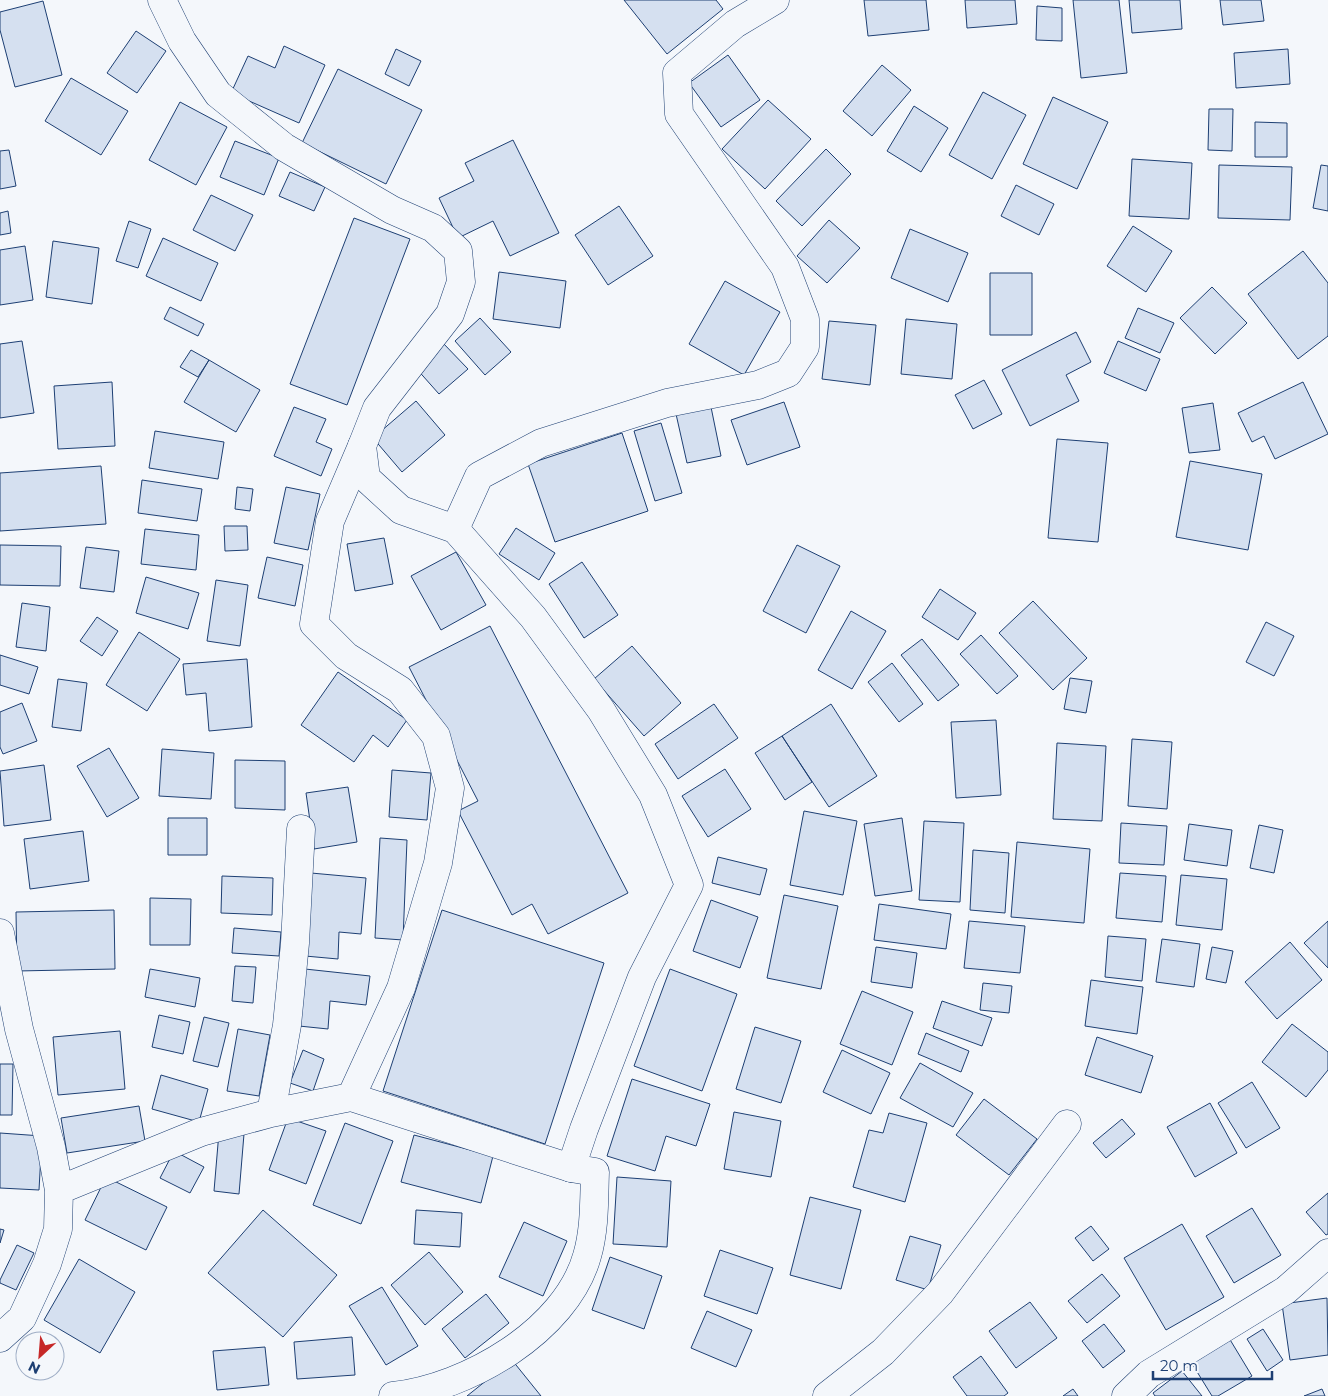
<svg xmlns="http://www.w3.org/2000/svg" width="1328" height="1396" viewBox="0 0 1328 1396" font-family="Montserrat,sans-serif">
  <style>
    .building { fill: #d5e0f0; stroke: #1d3f73 }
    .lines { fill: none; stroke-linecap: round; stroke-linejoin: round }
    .minor-casing { stroke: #1d3f73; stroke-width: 29 }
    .tertiary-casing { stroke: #1d3f73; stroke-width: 29 }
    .minor { stroke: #f4f7fb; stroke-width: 28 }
    .tertiary { stroke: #f4f7fb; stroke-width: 28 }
  </style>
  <rect width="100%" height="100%" fill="#f4f7fb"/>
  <path class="building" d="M624,0h92l7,9 -56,45z
    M864,0h62l3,30 -61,6z
    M965,0h50l2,24 -50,4z
    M1073,0h46l8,73 -46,5z
    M1129,0h51l2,29 -50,4z
    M1220,0h41l3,21 -41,4z
    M43,1l19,74 -47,12 -15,-57v-18z
    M1037,6l25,2v33l-26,-1z
    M136,31l30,20 -29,42 -30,-20z
    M284,46l41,19 -26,58 -68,-30 17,-37 27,12z
    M396,49l25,12 -12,25 -24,-12z
    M1288,49l2,35 -54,4 -2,-35z
    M728,55l32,45 -39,27 -32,-44z
    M882,65l29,25 -39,46 -29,-25z
    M338,69l84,41 -36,74 -84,-41z
    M71,78l57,33 -27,44 -56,-34z
    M983,92l43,23 -34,64 -43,-24z
    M1053,97l55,25 -31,67 -54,-25z
    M768,100l43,39 -46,50 -43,-40z
    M180,102l47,25 -31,58 -47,-25z
    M914,106l34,22 -27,44 -34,-21z
    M1209,109h24l-1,42 -24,-1z
    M1255,122l32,1v34h-32z
    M513,140l46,93 -49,23 -17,-35 -35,17 -19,-40 35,-17 -9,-18z
    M235,141l44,17 -15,37 -44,-18z
    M826,149l25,25 -49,52 -26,-25z
    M9,150l7,36 -16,3v-38z
    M1132,159l60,4 -3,56 -60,-3z
    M1219,165l73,2 -2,53 -72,-2z
    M1321,165l7,1v45l-15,-3z
    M290,172l35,15 -11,24 -35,-15z
    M1016,185l38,19 -15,31 -38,-19z
    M211,195l42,20 -18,36 -42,-21z
    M619,206l34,50 -45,29 -33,-50z
    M8,211l3,22 -11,2v-22z
    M354,218l56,21 -63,166 -57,-21z
    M829,220l31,28 -33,35 -30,-27z
    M129,221l22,8 -13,39 -22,-7z
    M1133,226l39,25 -26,41 -39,-26z
    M910,229l58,24 -20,49 -57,-24z
    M163,238l55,25 -17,38 -55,-25z
    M53,241l46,7 -7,56 -46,-7z
    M25,246l8,54 -33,5v-55z
    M1303,251l25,32v53l-30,23 -50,-65z
    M499,272l67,9 -6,47 -67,-9z
    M990,273h42v62h-42z
    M725,281l55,31 -36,63 -55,-31z
    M1212,287l35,36 -32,31 -35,-36z
    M170,307l34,17 -6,12 -34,-17z
    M1138,308l36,15 -14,30 -35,-15z
    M480,318l31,34 -26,23 -30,-34z
    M906,319l51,5 -5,55 -51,-5z
    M829,321l47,4 -6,60 -48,-6z
    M1076,332l15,30 -25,13 13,26 -49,25 -28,-56z
    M22,341l12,72 -34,5v-74z
    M1118,341l42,18 -14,32 -42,-18z
    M442,342l26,27 -29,25 -24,-27z
    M191,350l18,10 -11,17 -18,-10z
    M209,360l51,30 -24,42 -52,-30z
    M984,380l18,34 -29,15 -18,-34z
    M112,382l3,64 -57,3 -4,-63z
    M1303,382l25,52 -53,25 -11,-23 -12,6 -14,-29z
    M416,401l29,34 -43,37 -29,-34z
    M784,402l16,45 -53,18 -16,-45z
    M1213,403l7,47 -31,3 -7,-45z
    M294,407l32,12 -10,23 16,7 -11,27 -47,-20z
    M711,407l10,49 -34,7 -11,-49z
    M661,423l21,70 -27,8 -21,-70z
    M155,431l69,11 -6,37 -69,-11z
    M622,433l26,78 -93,31 -27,-78z
    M1057,439l51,4 -10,99 -50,-4z
    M1190,461l72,13 -14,76 -72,-13z
    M101,466l5,58 -106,7v-58z
    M142,480l60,9 -5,32 -59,-8z
    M237,487l16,2 -3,22 -15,-2z
    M286,487l34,7 -12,56 -34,-7z
    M224,526h23l1,24 -23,1z
    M516,528l39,25 -16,27 -40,-26z
    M145,529l54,6 -3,35 -55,-6z
    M384,538l9,46 -38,7 -8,-47z
    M0,545l61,1 -1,40 -60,-1z
    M797,545l43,21 -34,67 -43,-22z
    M86,547l33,4 -5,41 -34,-4z
    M456,552l30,53 -45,25 -30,-54z
    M267,557l36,8 -8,41 -37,-8z
    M582,562l36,53 -34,23 -35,-54z
    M146,577l53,16 -11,36 -52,-16z
    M216,580l32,5 -8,61 -33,-5z
    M940,589l36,24 -18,27 -36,-23z
    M1033,601l54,57 -34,32 -54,-57z
    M22,603l28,4 -4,44 -30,-4z
    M851,611l35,20 -34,58 -34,-19z
    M97,617l21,14 -16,25 -22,-15z
    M1266,622l28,14 -20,40 -28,-14z
    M490,626l138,267 -80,41 -16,-30 -20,11 -54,-104 20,-10 -69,-134z
    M139,632l41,27 -33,52 -41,-26z
    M981,635l37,41 -21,18 -37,-40z
    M922,639l37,46 -21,16 -37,-46z
    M632,646l49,57 -37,33 -50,-57z
    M0,655l38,12 -9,27 -29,-9z
    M247,659l5,68 -43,4 -3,-38 -20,2 -3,-31z
    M892,663l31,41 -24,18 -31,-40z
    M338,672l69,48 -19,27 -15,-12 -19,27 -53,-37z
    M1070,678l22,3 -6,32 -22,-4z
    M58,679l29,4 -6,48 -29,-4z
    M22,703l15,38 -34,13 -3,-7v-35z
    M714,704l24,34 -60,41 -23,-35z
    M831,704l46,72 -48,31 -47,-71z
    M996,720l5,75 -45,3 -5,-76z
    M782,736l30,46 -27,18 -30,-47z
    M1132,739l40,3 -5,67 -39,-3z
    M1057,743l49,3 -4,75 -49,-2z
    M109,748l30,50 -32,19 -30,-51z
    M162,749l52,4 -3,46 -52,-3z
    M235,760l50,1v49l-50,-2z
    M44,765l7,55 -47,6 -4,-55z
    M725,769l26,40 -43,28 -26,-41z
    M392,770l39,3 -4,47 -38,-3z
    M348,787l9,55 -43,7 -8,-56z
    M804,811l53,10 -14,74 -53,-10z
    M168,818h39v37h-39z
    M902,818l10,73 -37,5 -11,-72z
    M924,821l40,2 -4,79 -41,-2z
    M1121,823l46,3 -3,39 -45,-2z
    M1189,824l43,6 -5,36 -43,-6z
    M1259,825l24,5 -9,43 -24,-5z
    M83,831l6,50 -59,8 -6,-50z
    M380,838l27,2 -4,100 -28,-2z
    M1017,842l73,7 -6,74 -73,-6z
    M973,850l36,3 -4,60 -35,-3z
    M718,857l49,12 -7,26 -48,-12z
    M311,873l55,5 -5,56 -22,-2 -1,27 -33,-3z
    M1120,873l46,3 -4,46 -46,-4z
    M1181,875l46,4 -5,51 -46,-5z
    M222,876l51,2 -1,37 -51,-2z
    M784,895l54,11 -17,83 -54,-11z
    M150,898l41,1 -1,46h-40z
    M711,900l47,17 -18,51 -47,-17z
    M879,904l72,10 -5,35 -72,-9z
    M114,910l1,59 -98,2 -1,-59z
    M442,910l162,53 -59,181 -162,-53z
    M969,921l56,5 -5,47 -56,-5z
    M1328,921v47l-24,-25z
    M234,928l47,4 -2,24 -47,-3z
    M1108,936l38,3 -4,42 -37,-4z
    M1162,939l38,5 -6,43 -38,-5z
    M1290,942l32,38 -45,39 -32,-37z
    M876,947l41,6 -5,35 -41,-6z
    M1212,947l21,4 -7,32 -20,-4z
    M235,966l21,1 -3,36 -21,-2z
    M150,969l50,9 -5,29 -50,-10z
    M305,969l65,7 -4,29 -36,-4 -2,28 -29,-3z
    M670,969l67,25 -35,97 -68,-25z
    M1091,980l52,7 -6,47 -52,-8z
    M983,983l29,3 -3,27 -29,-3z
    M862,991l51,21 -21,53 -52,-21z
    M942,1001l50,17 -10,28 -49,-18z
    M159,1015l31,7 -7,32 -31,-7z
    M204,1017l25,6 -11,44 -25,-6z
    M1292,1024l36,28v18l-22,27 -44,-35z
    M755,1027l46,14 -20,62 -45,-14z
    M238,1029l32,6 -11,61 -32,-5z
    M120,1031l5,58 -67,6 -5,-58z
    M926,1033l43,18 -8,21 -43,-18z
    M1097,1037l56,19 -12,37 -56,-18z
    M303,1050l21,9 -11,32 -23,-8z
    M842,1050l48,23 -19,41 -48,-22z
    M920,1063l53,30 -20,34 -53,-29z
    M0,1064h13l-1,51h-12z
    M161,1075l47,14 -9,33 -47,-13z
    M632,1079l78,25 -14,42 -30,-10 -11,35 -48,-15z
    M1252,1082l28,46 -34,20 -28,-45z
    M984,1099l53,40 -28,36 -53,-40z
    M1210,1103l27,50 -42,24 -28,-50z
    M139,1106l6,35 -78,12 -6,-35z
    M734,1112l47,9 -10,56 -47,-8z
    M889,1113l38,10 -22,79 -52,-15 16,-57 14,3z
    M288,1118l38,13 -20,53 -37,-14z
    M1122,1119l13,15 -29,24 -13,-15z
    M345,1123l48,18 -32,83 -48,-19z
    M219,1132l25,2 -5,60 -25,-3z
    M0,1133l42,3 -3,54 -39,-2z
    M414,1135l79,21 -12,47 -80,-21z
    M174,1151l30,16 -14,26 -30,-15z
    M106,1177l61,30 -21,43 -61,-30z
    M617,1177l54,4 -4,66 -54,-3z
    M1328,1193v41l-2,1 -20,-23z
    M810,1197l51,13 -20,79 -51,-14z
    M1252,1208l29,47 -47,28 -28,-47z
    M263,1210l74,65 -54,62 -75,-64z
    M416,1210l46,3 -2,34 -46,-3z
    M524,1222l43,19 -24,55 -44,-19z
    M1182,1224l42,73 -58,33 -42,-72z
    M1091,1226l18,23 -16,12 -18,-23z
    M0,1229l4,1 -4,13z
    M910,1236l31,9 -13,45 -32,-10z
    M17,1245l17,8 -18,37 -16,-7v-3z
    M720,1250l53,18 -16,46 -53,-18z
    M429,1252l34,40 -38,33 -34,-40z
    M610,1257l52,19 -18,53 -52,-19z
    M79,1259l56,33 -35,61 -56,-33z
    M1102,1274l18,22 -33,27 -19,-22z
    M382,1287l36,59 -32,19 -37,-59z
    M486,1294l23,29 -44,35 -23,-29z
    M1327,1298l1,57 -38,5 -8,-56z
    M1030,1302l27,36 -41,30 -27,-37z
    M707,1311l45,19 -16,37 -45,-19z
    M1104,1324l21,27 -22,17 -21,-27z
    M1263,1329l20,31 -16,11 -20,-32z
    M352,1337l3,38 -58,4 -3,-37z
    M1229,1338l23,38 -34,20h-6l-21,-34z
    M265,1347l4,38 -52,5 -4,-39z
    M981,1356l27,37 -4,3h-37l-14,-19z
    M512,1360l29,36h-74z
    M1182,1371l20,25h-47l-2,-3z
    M1073,1389l5,7h-15z
    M1322,1389l3,7h-21z"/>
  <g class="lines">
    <defs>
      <path id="minor" d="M455,529l24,-53 62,-33 126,-40 91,-18 30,-12 17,-26v-28l-20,-52 -106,-153 -2,-41 58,-49 40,-24
        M0,933l19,96 32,118 8,43 -1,39 -11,35 -25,54 -22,20
        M351,1097l50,-109 37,-125 12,-75 -14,-52 -36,-46 -54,-34 -32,-32 16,-103 32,-75
        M271,1113l16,-88 8,-82 6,-114
        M59,1190l142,-58 70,-19 80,-16 220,71
        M827,1396l56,-44 57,-59 127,-169
        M1126,1396l23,-22 137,-84 42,-37"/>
      <path id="tertiary" d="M162,0l20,41 36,53 66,53 108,63 41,18 25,23 3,31 -11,32 -73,94 -15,38 4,32 35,32 54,19 78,88 68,93 52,85 36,90 -47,92 -58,152 -13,39 24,4c-1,27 0,57 -8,84 -21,75 -120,132 -194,140"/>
    </defs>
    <use href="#minor" class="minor-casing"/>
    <use href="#tertiary" class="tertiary-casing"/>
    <use href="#minor" class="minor"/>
    <use href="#tertiary" class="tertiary"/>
  </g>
  <g transform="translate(40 1356) rotate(206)"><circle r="24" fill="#f4f7fb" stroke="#9eadc5"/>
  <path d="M0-4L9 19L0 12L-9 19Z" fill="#c62828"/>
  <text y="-8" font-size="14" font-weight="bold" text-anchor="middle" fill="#1d3f73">N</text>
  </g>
  <path d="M1153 1371v8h119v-8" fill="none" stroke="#1d3f73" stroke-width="2.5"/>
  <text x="1160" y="1371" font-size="15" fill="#1d3f73" stroke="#f4f7fb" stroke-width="4" paint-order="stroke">20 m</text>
</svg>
